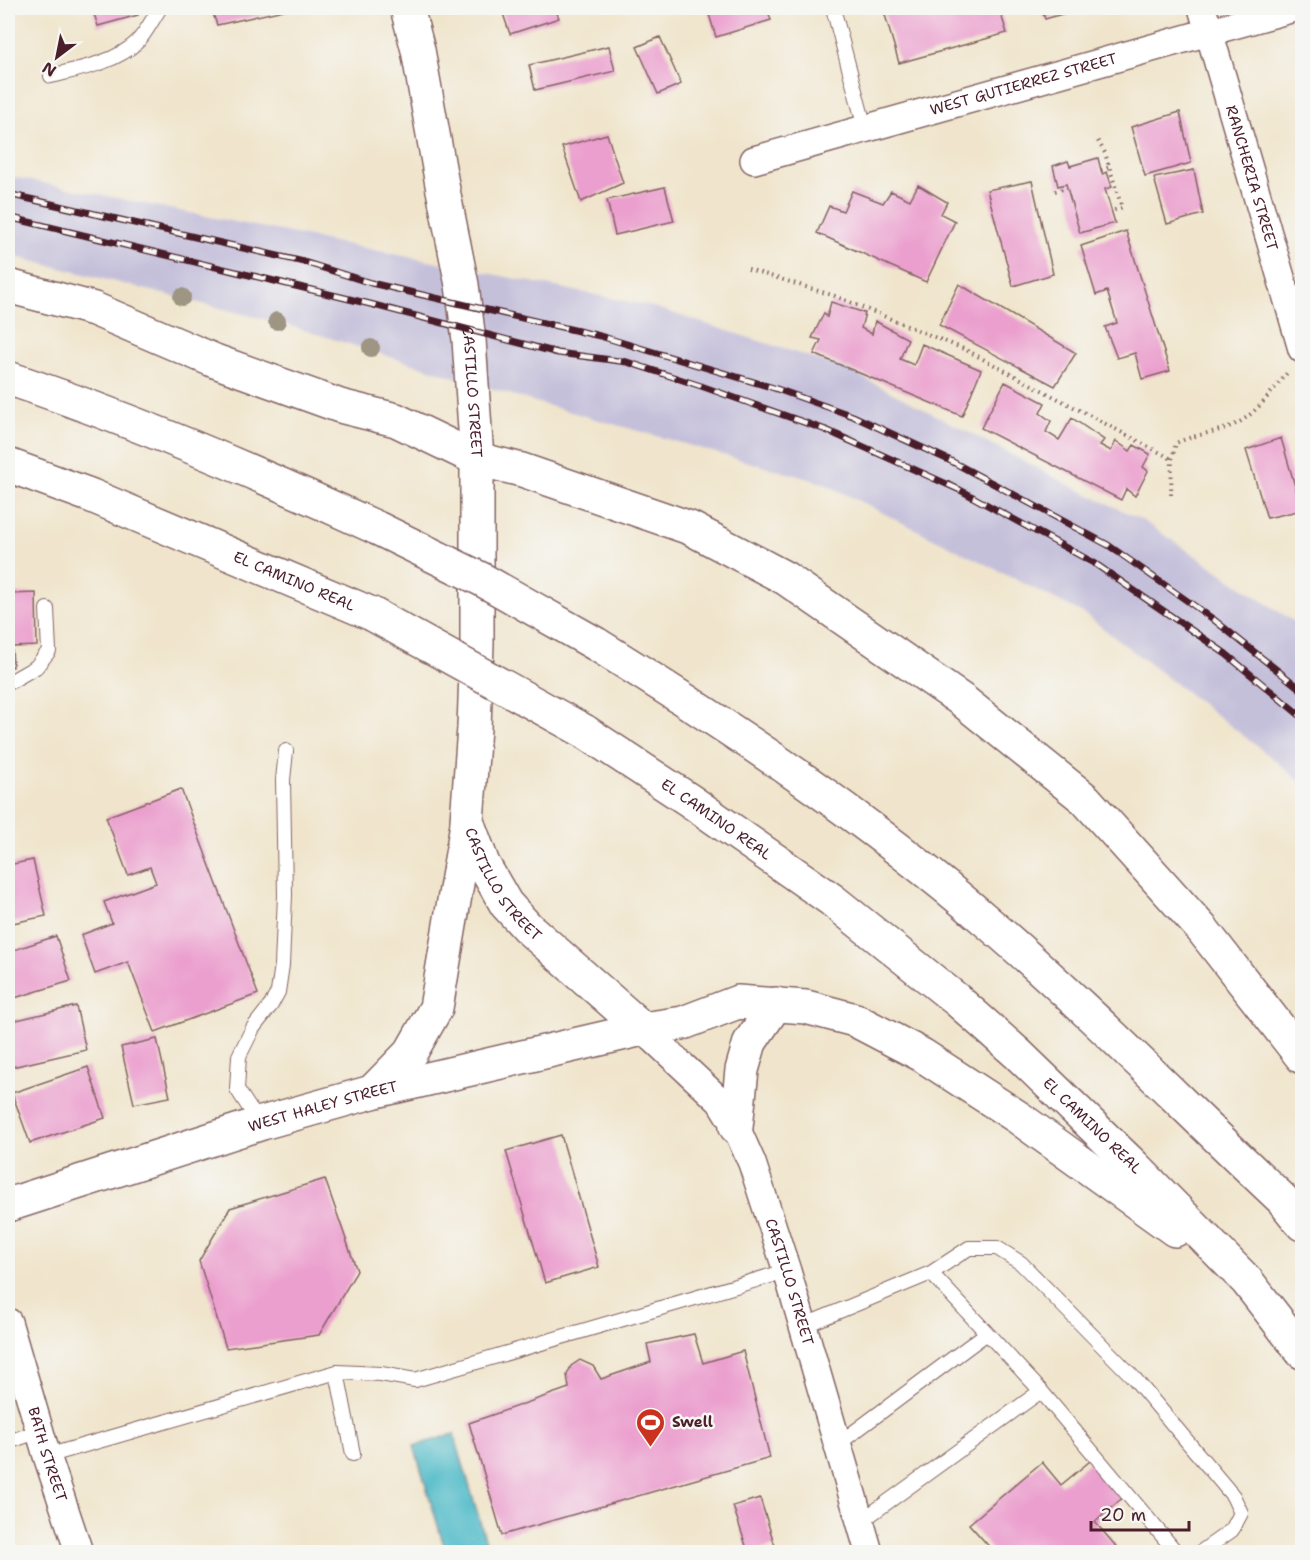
<svg xmlns="http://www.w3.org/2000/svg" width="1310" height="1560" viewBox="0 0 1310 1560" font-family="'Shantell Sans',sans-serif">
  <style>
    .industrial { fill: #c5c0da }
    .water { fill: #4dbac8; stroke: #4c6c7a; stroke-width: 1.5 }
    .building { fill: #eb9fce }
    .lines { fill: none; stroke-linecap: round; stroke-linejoin: round }
    .lane-casing { stroke: #846463; stroke-width: 16 }
    .street-casing { stroke: #846463; stroke-width: 30 }
    .secondary-casing { stroke: #846463; stroke-width: 36 }
    .primary-casing { stroke: #846463; stroke-width: 36 }
    .highway-casing { stroke: #846463; stroke-width: 36 }
    .path { stroke: #846463; stroke-width: 4; stroke-dasharray: 1.5 4.5; stroke-linecap: butt }
    .lane { stroke: #fff; stroke-width: 14 }
    .street { stroke: #fff; stroke-width: 27 }
    .secondary { stroke: #fff; stroke-width: 33 }
    .primary { stroke: #fff; stroke-width: 33 }
    .highway { stroke: #fff; stroke-width: 33 }
    .rail-casing { stroke: #4a1f2b; stroke-width: 7 }
    .rail { stroke: #f6f6f2; stroke-width: 4.5; stroke-dasharray: 14; stroke-linecap: butt }
    .highway-bridge-casing { stroke: #846463; stroke-width: 36; stroke-linecap: butt }
    .highway-bridge { stroke: #fff; stroke-width: 33 }
    .tree { fill: #9e9583 }
    .labels { text-anchor: middle; dominant-baseline: central; stroke-width: 5; stroke-linejoin: round; paint-order: stroke }
    .street-label { font-size: 15px; fill: #4a1f2b; stroke: #f6f6f2 }
    .poi-label { font-size: 15px; font-weight: bold; fill: #4a1f2b; stroke: #f6f6f2; text-anchor: start }
  </style>
  <rect width="100%" height="100%" fill="#f6f6f2"/>
  <filter id="ink" filterUnits="userSpaceOnUse"><feTurbulence type="fractalNoise" baseFrequency=".0167" numOctaves="2"/><feDisplacementMap in="SourceGraphic" scale="12" xChannelSelector="R" yChannelSelector="G"/><feConvolveMatrix kernelMatrix="1 2 1 2 8 2 1 2 1" color-interpolation-filters="sRGB"/></filter>
  <filter id="wash" filterUnits="userSpaceOnUse"><feTurbulence type="fractalNoise" baseFrequency=".008" numOctaves="4" result="noise"/><feDisplacementMap in="SourceGraphic" scale="24" xChannelSelector="R" yChannelSelector="G"/><feGaussianBlur stdDeviation="1.35" result="paint"/><feColorMatrix in="noise" values="0 0 0 0 0 0 0 0 0 0 0 0 0 0 0 0 0 1.4 0 .05"/><feComposite in="paint" operator="in"/></filter>
  <g filter="url(#wash)">
    <rect width="100%" height="100%" fill="#f0e5cc"/>
    <path class="industrial" d="M8,176l642,130 197,63 228,119 67,32 160,107v157l-27,-24 -192,-147 -260,-130 -288,-81 -244,-76 -283,-71z"/>
    <path class="water" d="M454,1434l32,108 -40,10 -32,-106z"/>
    <g id="blocks">
      <path class="building" d="M92,8h42l4,7 -40,11z
        M211,8h73v2l-67,15z
        M501,8h54l4,10 -49,16z
        M707,8h60l4,12 -55,17z
        M883,8h116l8,25 -108,30z
        M1041,8h30l1,3 -27,8z
        M660,37l21,47 -23,10 -21,-47z
        M609,46l6,25 -80,19 -6,-25z
        M1180,112l11,51 -46,13 -14,-49z
        M607,134l16,49 -42,19 -19,-55z
        M1098,158l4,16 5,-2 5,15 -7,2 10,34 -35,10 -14,-49 -8,2 -5,-20 15,-5 2,5z
        M1194,170l9,44 -36,10 -13,-46z
        M1032,181l21,93 -40,12 -26,-96z
        M918,185l29,17 -6,12 14,7 -29,61 -109,-49 12,-27 14,5 9,-20 31,12 8,-12 19,9z
        M665,187l9,34 -59,14 -8,-35z
        M1126,231l44,140 -28,8 -7,-26 -18,5 -12,-31 12,-4 -10,-32 -11,4 -15,-49z
        M959,284l117,69 -21,33 -116,-61z
        M831,302l34,11 -4,15 11,6 3,-13 33,18 -8,20 14,6 8,-21 59,26 -19,46 -148,-62 7,-14 -9,-2 12,-25 3,4z
        M1005,382l40,21 -5,10 11,8 -5,11 13,8 13,-22 32,22 -4,5 11,6 5,-10 14,10 4,-6 16,9 -7,13 5,4 -13,25 -9,-7 -5,11 -140,-72z
        M1281,438l21,72 -35,8 -21,-68z
        M36,593l1,53 -25,1 1,20h-5v-73z
        M181,789l77,205 -103,38 -27,-70 -33,12 -14,-39 31,-12 -8,-21 52,-19 -6,-16 -22,8 -22,-58z
        M33,860l13,56 -38,8v-59z
        M56,936l15,45 -63,19v-48z
        M76,1006l10,44 -74,17 -4,-20v-25z
        M157,1039l13,58 -36,7 -13,-57z
        M88,1067l17,51 -75,25 -18,-50z
        M561,1135l38,132 -54,16 -39,-132z
        M325,1179l32,92 -38,64 -93,13 -27,-87 31,-53z
        M694,1334l9,29 40,-12 27,107 -268,77 -33,-112 100,-35 -2,-13 4,-9 9,-6 13,6 8,13 50,-17 -4,-18z
        M1095,1457l32,37 -32,28 26,30h-127l-25,-28 73,-62 19,23z
        M760,1498l15,48 -27,6 -15,-46z"/>
    </g>
  </g>
  <g filter="url(#ink)">
    <use href="#blocks" fill-opacity="0" stroke="#846463" stroke-width="1.5"/>
    <g class="lines">
      <defs>
        <path id="lane" d="M833,8l32,120
          M51,76c28,-7 64,-13 86,-34 9,-9 16,-24 23,-34
          M8,683l28,-16 13,-16 -2,-42
          M262,1123l-12,-14 -13,-20 2,-33 14,-28 18,-23 7,-13 4,-27 3,-70 -2,-115 3,-29
          M803,1326l128,-53 38,-25h28l24,15 113,115 99,118 8,17 -9,17 -31,22
          M337,1372l16,82
          M1041,1391l135,161
          M8,1442l32,-11
          M838,1444l149,-111
          M47,1456l290,-84 44,2 34,6 372,-109
          M860,1522l181,-131 -110,-118"/>
        <g id="street">
          <path id="s1" d="M1202,8l100,341"/>
          <path id="s2" d="M754,160l540,-152"/>
          <path id="s3" d="M643,1029l77,72 16,26 16,36 35,108 82,281"/>
          <path id="s4" d="M8,1322l39,134 32,96"/>
        </g>
        <g id="secondary">
          <path id="s5" d="M407,8l11,42 25,140 19,95 7,55 8,119"/>
        </g>
        <g id="primary">
          <path id="s6" d="M477,459v185l-3,84 -7,93 16,43 23,40 21,23 116,102"/>
          <path d="M372,1092l39,-40 25,-44 31,-184"/>
          <path id="s7" d="M8,1205l254,-82 110,-31 271,-63"/>
        </g>
        <g id="highway">
          <path d="M8,286l86,23 121,52 125,45 56,14 81,39 45,11 168,58 95,50 178,123 122,98 117,130 100,128"/>
          <path d="M8,378c125,42 248,94 369,150"/>
          <path id="s8" d="M8,465l84,31 280,118"/>
          <path d="M596,644c137,85 273,175 395,281 101,87 194,183 291,274l20,25"/>
          <path id="s9" d="M584,731l105,69 143,100 125,100 61,54 116,112 113,115 55,71"/>
          <path d="M643,1029l40,-6 55,-21 68,5 49,13 67,35 97,63 156,112"/>
          <path d="M736,1127l6,-57 8,-28 26,-38"/>
        </g>
      </defs>
      <use href="#lane" class="lane-casing"/>
      <use href="#street" class="street-casing"/>
      <use href="#secondary" class="secondary-casing"/>
      <use href="#primary" class="primary-casing"/>
      <use href="#highway" class="highway-casing"/>
      <path class="path" d="M1098,141l7,12 17,55 -11,3
        M1101,170l9,-3
        M1055,191l12,-3
        M748,269l87,27 131,54 206,109
        M1171,495l1,-36 4,-16c17,-8 36,-10 53,-16 25,-9 42,-35 58,-54"/>
      <use href="#lane" class="lane"/>
      <use href="#street" class="street"/>
      <use href="#secondary" class="secondary"/>
      <use href="#primary" class="primary"/>
      <use href="#highway" class="highway"/>
      <defs>
        <path id="rail" d="M8,194l296,68 67,21 229,53 174,52 79,28 98,45 157,84 105,74 89,71
          M8,217l362,87 188,49 69,9 74,24 125,44 134,60 134,73 132,91 76,63"/>
      </defs>
      <use href="#rail" class="rail-casing"/>
      <use href="#rail" class="rail"/>
      <defs>
        <path id="highway-bridge" d="M377,528l104,51 115,65
          M372,614l212,117"/>
      </defs>
      <use href="#highway-bridge" class="highway-bridge-casing"/>
      <use href="#highway-bridge" class="highway-bridge"/>
    </g>
    <g class="tree">
      <circle cx="182" cy="297" r="9"/>
      <circle cx="277" cy="321" r="9"/>
      <circle cx="371" cy="348" r="9"/>
    </g>
  </g>
  <defs>
    <symbol id="stadium-pin" viewBox="-11 -11 22 30"><path d="M0 17L-7.5 6A9.5 9.5 0 1 1 7.5 6Z" fill="#c8321e" stroke="#f6f6f2"/><path d="M0-5a6.5 5 0 1 0 0 10a6.5 5 0 1 0 0-10ZM-3.5-1.8h7v3.6h-7Z" fill="#fff"/></symbol>
  </defs>
  <g fill-rule="evenodd">
    <use href="#stadium-pin" x="634" y="1406" width="33" height="45"/>
  </g>
  <g class="labels">
    <g class="street-label">
      <text stroke="none"><textPath href="#s2" startOffset="280">WEST GUTIERREZ STREET</textPath></text>
      <text stroke="none"><textPath href="#s1" startOffset="177">RANCHERIA STREET</textPath></text>
      <text stroke="none"><textPath href="#s5" startOffset="390">CASTILLO STREET</textPath></text>
      <text stroke="none"><textPath href="#s8" startOffset="309">EL CAMINO REAL</textPath></text>
      <text stroke="none"><textPath href="#s9" startOffset="159">EL CAMINO REAL</textPath></text>
      <text stroke="none"><textPath href="#s6" startOffset="436">CASTILLO STREET</textPath></text>
      <text stroke="none"><textPath href="#s7" startOffset="330">WEST HALEY STREET</textPath></text>
      <text stroke="none"><textPath href="#s9" startOffset="645">EL CAMINO REAL</textPath></text>
      <text stroke="none"><textPath href="#s3" startOffset="300">CASTILLO STREET</textPath></text>
      <text stroke="none"><textPath href="#s4" startOffset="138">BATH STREET</textPath></text>
    </g>
    <g class="poi-label">
      <text x="672" y="1422">Swell</text>
    </g>
  </g>
  <rect width="1310" height="1560" fill="none" stroke="#f6f6f2" stroke-width="30"/>
  <g transform="translate(57 57) rotate(212)" stroke="#f6f6f2" stroke-width="4.5" paint-order="stroke">
  <path d="M0-4.5L10 22L0 15L-10 22Z" fill="#4a1f2b"/>
  <text y="-9" font-size="16" font-weight="bold" text-anchor="middle" fill="#4a1f2b">N</text>
  </g>
  <path d="M1091 1521v9h98v-9" fill="none" stroke="#4a1f2b" stroke-width="3"/>
  <text x="1100" y="1521" font-size="18" fill="#4a1f2b" stroke="#f6f6f2" stroke-width="4.5" paint-order="stroke">20 m</text>
</svg>
